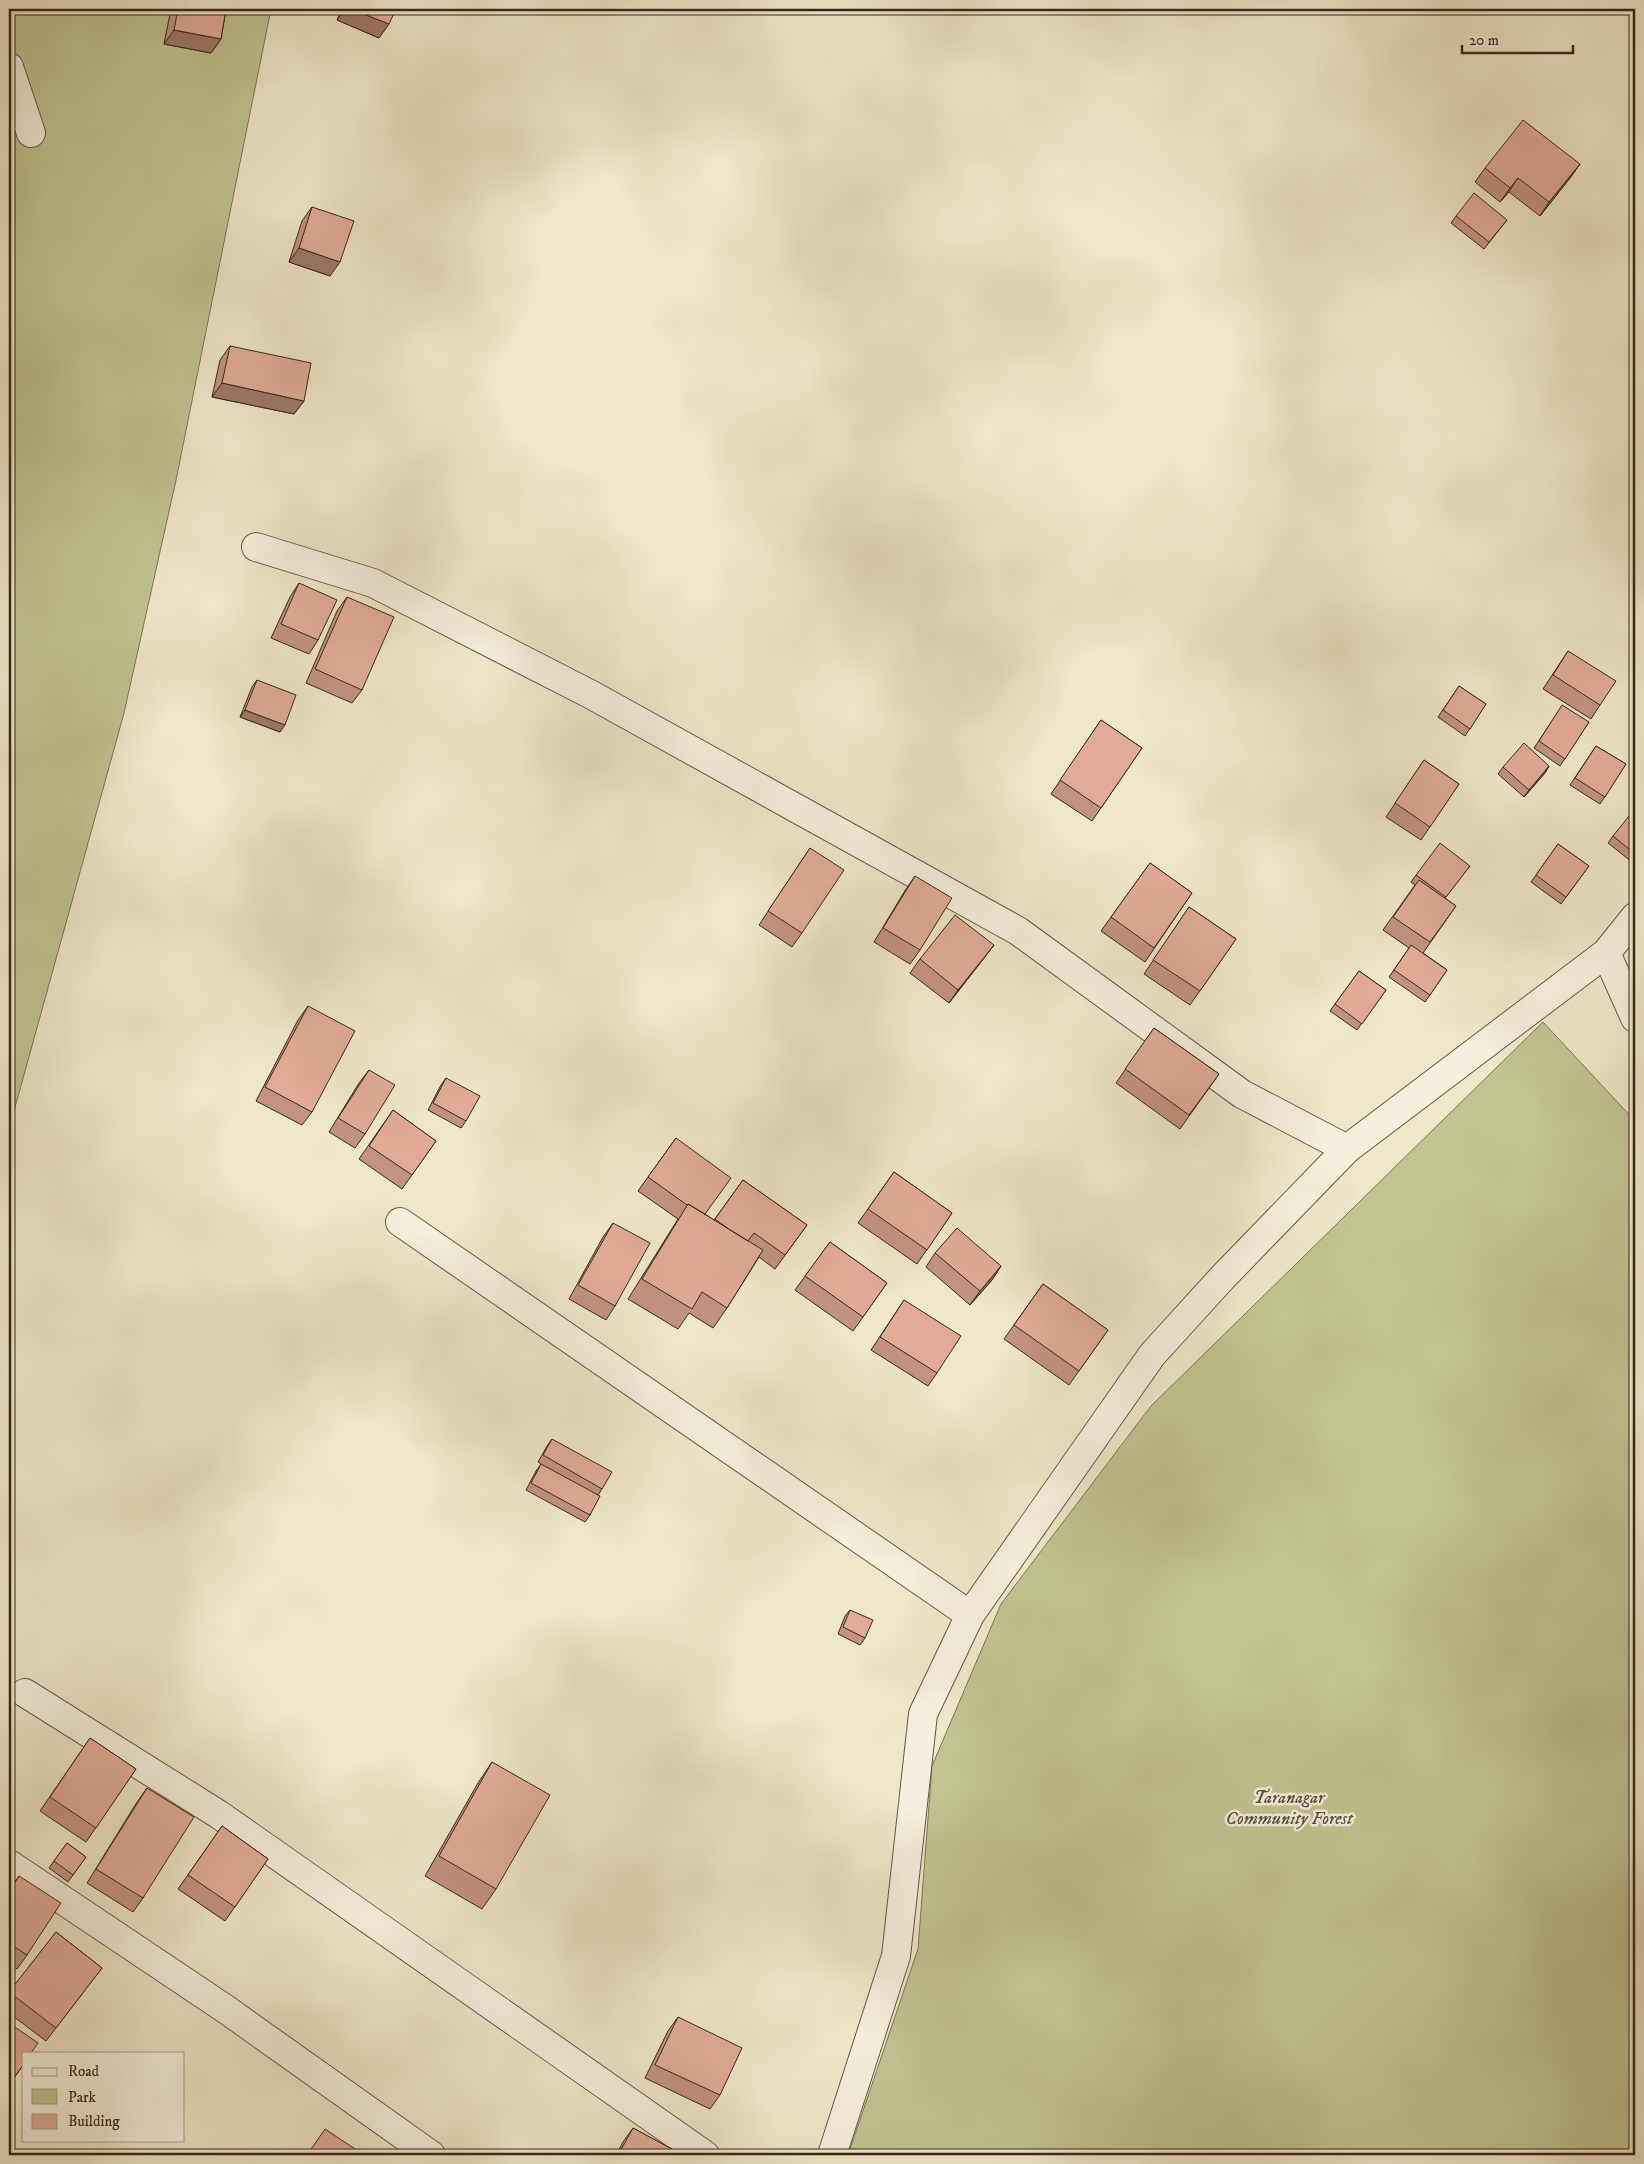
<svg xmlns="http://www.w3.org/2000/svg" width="1644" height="2164" viewBox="0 0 1644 2164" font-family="'IM FELL DW Pica',serif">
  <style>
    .green { fill: #c1c392; stroke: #7c7556 }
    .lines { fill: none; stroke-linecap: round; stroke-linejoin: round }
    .minor-casing { stroke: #665745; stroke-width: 30 }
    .minor { stroke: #f5efdd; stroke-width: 28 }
    .wall { fill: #c29382; stroke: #382719 }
    .shaded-wall { fill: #9e786a; stroke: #382719 }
    .building { fill: #e1ab97; stroke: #382719 }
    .labels { text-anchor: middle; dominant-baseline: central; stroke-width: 5; stroke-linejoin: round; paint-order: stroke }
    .park-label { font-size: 18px; font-style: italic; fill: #5a4e37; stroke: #f5efdd }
  </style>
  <rect width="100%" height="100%" fill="#efe7ca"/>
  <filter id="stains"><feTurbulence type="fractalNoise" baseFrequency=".004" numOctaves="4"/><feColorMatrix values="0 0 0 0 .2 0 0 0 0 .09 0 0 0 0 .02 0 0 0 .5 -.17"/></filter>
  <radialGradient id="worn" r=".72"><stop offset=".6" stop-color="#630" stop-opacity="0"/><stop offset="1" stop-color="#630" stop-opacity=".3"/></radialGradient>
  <path class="green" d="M9,9h262l-95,471 -52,233 -115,416z
    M1543,1022l92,99v1034h-787l70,-206 14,-183 69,-162 150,-198z"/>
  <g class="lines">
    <defs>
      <path id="minor" d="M9,67l22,66
        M256,547l117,36 217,111 428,237 224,163 105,55
        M1606,953l29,65
        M400,1222l570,393
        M25,1693l193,121 487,341
        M9,1864l215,144 207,147
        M832,2155l64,-199 27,-242 47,-99 182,-260 71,-78 124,-128 259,-196 29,-36"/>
    </defs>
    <use href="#minor" class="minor-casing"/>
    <use href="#minor" class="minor"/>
  </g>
  <path class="wall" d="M171,9h55l-5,30 -10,14 -47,-9z
    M284,9h13l-3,4z
    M341,9h55l-17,29 -42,-18z
    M1580,164l-10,14 -30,38 -31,-24 -9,10 -25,-20 10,-14z
    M312,207l18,69 -41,-14 13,-41z
    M1456,216l51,4 -23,29 -33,-26z
    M230,346l74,55 -10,13 -82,-17 8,-37z
    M299,583l19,57 -9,14 -38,-16 19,-41z
    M347,597l15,93 -10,13 -46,-20 31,-72z
    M1568,651l32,54 -9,14 -48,-30z
    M257,680l23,52 -40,-15 12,-30z
    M1459,686l27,18 -21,32 -27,-19z
    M1558,712l31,10 -29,44 -26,-18z
    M1101,720l41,28 -50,73 -41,-27z
    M1596,746l30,18 -26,40 -30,-19z
    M1424,760l35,24 -38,56 -35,-23z
    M1549,766l-4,7 -21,24 -26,-23 5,-7z
    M1635,787v14l-6,-5z
    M1635,822v36l-3,4 -24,-19 5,-7z
    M1558,844l31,22 -28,38 -30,-22z
    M810,848l-8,85 -10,14 -33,-22z
    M1150,863l42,30 -47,69 -44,-31z
    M1470,866l-25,32 11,8 -33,47 24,17 -22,32 -36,-25 20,-29 -26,-18 32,-45 -4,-3 5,-7z
    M915,876l5,74 -10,14 -36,-22 32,-53z
    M1189,907l47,32 -46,66 -46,-31z
    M994,945l-10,13 -35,45 -39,-30 10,-14z
    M1359,971l27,19 -29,40 -27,-19z
    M308,1006l4,106 -10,13 -46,-24 42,-81z
    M1154,1028l65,46 -39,55 -64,-46z
    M369,1070l-4,64 -10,14 -26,-16 30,-49z
    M446,1078l20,43 -5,7 -33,-18 13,-25z
    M393,1110l43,31 -34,48 -43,-30z
    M676,1138l29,76 9,6 29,-40 64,45 -32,44 -16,-12 -32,51 -14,20 -24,-15 -11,16 -50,-30 50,-80 -40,-28z
    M894,1172l58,41 -35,51 -59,-41z
    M613,1223l2,83 -9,14 -37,-21 34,-62z
    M830,1242l57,41 -34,48 -58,-41z
    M935,1253l66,13 -9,14 -22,25 -44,-38z
    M1043,1284l65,46 -39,55 -65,-46z
    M904,1300l33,73 -9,13 -57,-36z
    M552,1439l50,50 -4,6 -8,20 -5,7 -59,-32 10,-19 5,-7 -3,-2 9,-16z
    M850,1610l15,28 -5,7 -22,-11 7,-18z
    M90,1738l46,31 -50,73 -46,-31z
    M492,1762l4,127 -14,20 -57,-33 53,-93z
    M147,1788l-4,110 -10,14 -46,-29 50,-81z
    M222,1826l46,33 -43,62 -47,-32z
    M67,1843l19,14 -18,25 -19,-14z
    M19,1876l8,79 -10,14 -8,-6v-73z
    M56,1932l46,36 -56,73 -37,-28v-20z
    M678,2017l42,78 -10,14 -65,-31 23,-47z
    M9,2023l15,41 -15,21z
    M633,2128l50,27h-67l7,-13z"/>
  <path class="shaded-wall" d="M345,9h6l38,15 -10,14 -42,-18z
    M174,30l47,9 -10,14 -47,-9z
    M1580,164l-10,14 -30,38 9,-14z
    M1518,178l-9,14 -9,10 10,-14z
    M299,248l41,14 -10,14 -41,-14z
    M222,383l82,18 -10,13 -82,-17z
    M245,710l40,15 -5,7 -40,-15z
    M1549,766l-4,7 -21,24 5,-7z
    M994,945l-10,13 -35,45 9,-13z
    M1001,1266l-9,14 -22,25 10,-14z"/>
  <path class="building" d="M178,9h48l-5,30 -47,-9z
    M351,9h45l-7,15z
    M1523,120l57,44 -31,38 -31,-24 -8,10 -25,-20z
    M1474,193l33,27 -18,22 -33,-26z
    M312,207l42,14 -14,41 -41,-14z
    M230,346l81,17 -7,38 -82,-18z
    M299,583l38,17 -19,40 -37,-16z
    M347,597l47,20 -32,73 -47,-21z
    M1568,651l48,30 -16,24 -47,-30z
    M257,680l39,15 -11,30 -40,-15z
    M1459,686l27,18 -16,25 -27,-19z
    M1562,705l27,17 -24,37 -26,-18z
    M1101,720l41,28 -41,60 -41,-28z
    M1524,743l25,23 -20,24 -26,-23z
    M1596,746l30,18 -21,33 -30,-19z
    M1424,760l35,24 -29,43 -35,-24z
    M1629,816l6,6v32l-22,-18z
    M1440,843l30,23 -24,31 -30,-22z
    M1558,844l31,22 -23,31 -30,-22z
    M810,848l34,22 -42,63 -34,-22z
    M1150,863l42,30 -38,55 -43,-31z
    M915,876l37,22 -32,52 -37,-22z
    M1419,880l37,26 -26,36 -37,-25z
    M1189,907l47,32 -36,52 -47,-31z
    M955,915l39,30 -36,45 -38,-31z
    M1411,945l36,25 -17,25 -36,-25z
    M1359,971l27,19 -24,34 -27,-20z
    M308,1006l47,25 -43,81 -47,-25z
    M1154,1028l65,46 -30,41 -64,-46z
    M369,1070l26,15 -30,49 -27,-16z
    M446,1078l34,18 -14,25 -33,-18z
    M393,1110l43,31 -24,34 -43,-29z
    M676,1138l55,40 -26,36 -17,-10 -1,1 -39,-28z
    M894,1172l58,41 -25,37 -59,-41z
    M743,1180l64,45 -22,30 -31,-22 -6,8 -18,-11 -15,-11z
    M688,1204l75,46 -36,58 -25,-16 -10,17 -50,-30z
    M613,1223l37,20 -35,63 -37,-21z
    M957,1228l44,38 -21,25 -45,-38z
    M830,1242l57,41 -24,34 -58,-41z
    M1043,1284l65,46 -29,41 -65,-46z
    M904,1300l57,36 -24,37 -57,-36z
    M552,1439l60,33 -10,17 -59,-34z
    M541,1464l59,32 -10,19 -59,-32z
    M850,1610l23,10 -8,18 -22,-11z
    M90,1738l46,31 -40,59 -46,-31z
    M492,1762l58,33 -54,94 -57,-33z
    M147,1788l47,29 -51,81 -47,-29z
    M222,1826l46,33 -33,48 -47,-32z
    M67,1843l19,14 -13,18 -19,-14z
    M19,1876l42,27 -34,52 -18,-12v-51z
    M56,1932l46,36 -46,60 -47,-36z
    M678,2017l64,31 -22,47 -65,-30z
    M9,2023l29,20 -7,10h-7v11l-12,16 -3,-2z
    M633,2128l50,27h-65z
    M325,2129l39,26h-57z"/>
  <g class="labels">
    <g class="park-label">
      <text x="1289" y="1798">Taranagar<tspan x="1289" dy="21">Community Forest</tspan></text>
    </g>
  </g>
  <rect width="1644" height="2164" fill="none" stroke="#efe7ca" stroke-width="30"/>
  <rect x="10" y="10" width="1624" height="2144" fill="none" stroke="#382719" stroke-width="2.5"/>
  <rect x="15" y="15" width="1614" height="2134" fill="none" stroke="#382719"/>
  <rect x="22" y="2052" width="162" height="90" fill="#f5efdd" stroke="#a99f8f"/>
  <rect x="32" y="2068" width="25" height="8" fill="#f5efdd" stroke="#a99f8f"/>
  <text x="68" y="2076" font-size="15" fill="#382719">Road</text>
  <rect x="32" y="2089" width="25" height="15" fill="#c1c392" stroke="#a99f8f"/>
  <text x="68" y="2102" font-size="15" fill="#382719">Park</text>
  <rect x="32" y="2114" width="25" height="15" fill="#e1ab97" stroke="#a99f8f"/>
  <text x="68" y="2126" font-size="15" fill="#382719">Building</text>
  <path d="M1462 45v8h111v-8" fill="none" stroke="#382719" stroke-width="2.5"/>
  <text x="1469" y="45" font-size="15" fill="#382719" stroke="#f5efdd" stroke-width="4" paint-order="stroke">20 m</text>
  <rect width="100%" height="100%" filter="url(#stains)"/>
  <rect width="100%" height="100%" fill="url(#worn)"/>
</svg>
